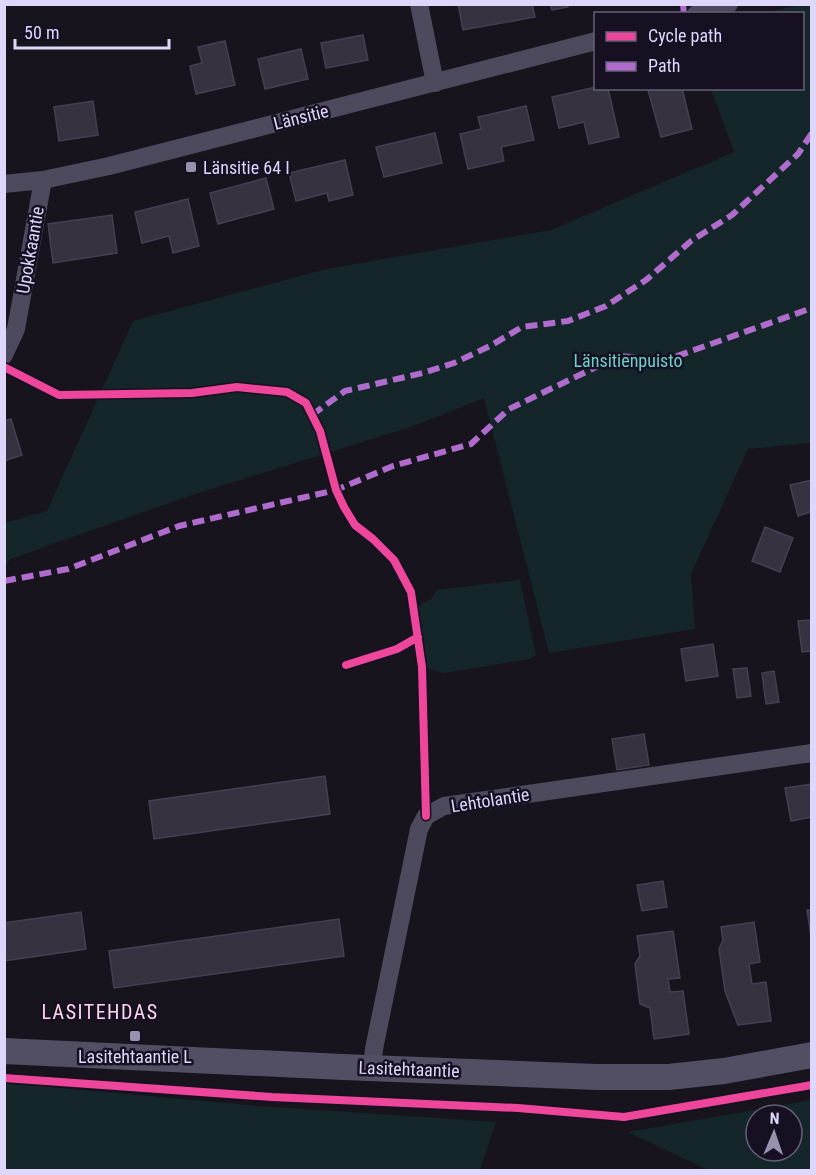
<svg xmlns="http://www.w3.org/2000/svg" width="816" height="1175" viewBox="0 0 816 1175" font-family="'Roboto Condensed',sans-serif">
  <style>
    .green { fill: #142629; fill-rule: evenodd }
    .building { fill: #373240; stroke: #454051; stroke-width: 1.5 }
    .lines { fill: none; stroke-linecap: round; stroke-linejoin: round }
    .street { stroke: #4d4a5d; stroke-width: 18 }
    .secondary { stroke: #524e64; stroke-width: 26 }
    .quiet { stroke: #b06ccc; stroke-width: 6; stroke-dasharray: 12 6; stroke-linecap: butt }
    .cycleway-casing { stroke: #161022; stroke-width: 11 }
    .cycleway { stroke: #ed469a; stroke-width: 8 }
    .poi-dot { fill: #9992ae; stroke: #161022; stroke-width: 2 }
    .labels { text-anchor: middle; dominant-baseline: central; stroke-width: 5; stroke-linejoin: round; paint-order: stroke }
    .street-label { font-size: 18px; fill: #dfd6fb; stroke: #161022 }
    .poi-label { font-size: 18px; fill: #dfd6fb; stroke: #161022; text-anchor: start }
    .park-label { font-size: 18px; fill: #69d3c8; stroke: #161022 }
    .neighbourhood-label { font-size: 20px; letter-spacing: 1.5px; fill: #fbd7e9; stroke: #161022 }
  </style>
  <rect width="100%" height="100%" fill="#17141e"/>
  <path class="green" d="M799,5h13l-1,438 -63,6 -57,125 4,55 -146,24 -65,-255 -73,29 -216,67 -185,65 -5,8v-44l42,-12 86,-190 193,-52 225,-39 183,-78 -23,-63 91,-1v-74l-37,-1z
    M520,580l16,75 -6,4 -86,14 -22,-6 -7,-59 16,-9 6,-9z
    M5,1083l254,23 237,16 -16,48h-475z
    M811,1100v70h-103l-80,-38zM756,1115h36v36h-36z"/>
  <path class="building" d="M458,4h74l3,13 -72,13z
    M550,4h18v3l-16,3z
    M363,35l5,25 -42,8 -5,-25z
    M225,41l10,44 -39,9 -6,-28 12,-3 -4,-16z
    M301,49l7,30 -43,10 -7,-30z
    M596,87v1h12l11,49 -30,7 -5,-22 -25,6 -7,-31z
    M652,88h30l10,41 -31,8 -13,-47z
    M93,101l5,34 -39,6 -5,-34z
    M526,106l8,34 -33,7 3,14 -36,8 -8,-35 21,-5 -3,-12z
    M435,133l7,30 -58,14 -8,-30z
    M345,160l8,35 -24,6 -2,-8 -31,8 -7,-28z
    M266,178l8,31 -56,15 -8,-31z
    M188,199l11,47 -26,7 -4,-17 -27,7 -7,-31z
    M112,215l5,38 -64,10 -5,-39z
    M11,419l11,36 -18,6v-40z
    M812,480v37l-2,-5 -12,4 -8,-31z
    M765,527l28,11 -13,34 -28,-11z
    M812,620v31l-10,1 -4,-31z
    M713,644l5,32 -32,5 -5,-32z
    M747,668l4,28 -14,2 -4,-29z
    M774,671l5,31 -13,2 -4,-31z
    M644,734l5,31 -32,5 -5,-31z
    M325,776l5,38 -176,25 -5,-38z
    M812,784v33l-21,4 -6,-33z
    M663,881l4,26 -25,4 -5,-26z
    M807,910h5v33z
    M81,912l5,37 -82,12v-38z
    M339,919l5,37 -230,32 -5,-37z
    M754,922l6,40 -11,2 3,20 14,-2 5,39 -33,4 -13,-34 -6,-42 4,-9 -2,-13z
    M673,931l7,47 -12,1 2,13 13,-1 6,43 -35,5 -4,-31 -10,-4 -5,-40 5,-8 -3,-20z"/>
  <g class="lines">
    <path class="street" d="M419,4l16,79
      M696,14l33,-10
      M4,184l39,-4 66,-14 487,-125
      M4,355l12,-26 27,-149
      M372,1067l2,-18 45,-220 7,-13 18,-10 368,-53"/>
    <path class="secondary" d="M4,1051l339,16 253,10h73l55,-6 88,-16"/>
    <path class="quiet" d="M683,4l1,10
      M312,415l33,-24 78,-18 31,-10 36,-17 32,-19 46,-6 38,-15 40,-26 45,-39 41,-26 66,-61 14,-21
      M4,581l64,-12 111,-43 157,-36 57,-24 78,-22 38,-35 110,-53 47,4 146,-52"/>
    <defs>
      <path id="cycleway" d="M4,367l55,28 133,-2 45,-6 50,5 19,11 14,28 16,59 8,17 11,18 18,14 21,21 17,32 11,75 4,149
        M346,665l51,-16 21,-12
        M4,1078l268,19 246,11 106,9 188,-32"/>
    </defs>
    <use href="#cycleway" class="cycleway-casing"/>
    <use href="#cycleway" class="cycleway"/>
  </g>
  <g class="poi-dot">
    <rect x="185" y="161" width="12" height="12" rx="3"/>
    <rect x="129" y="1030" width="12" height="12" rx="3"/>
  </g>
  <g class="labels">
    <g class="street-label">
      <text transform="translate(301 117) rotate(-14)">Länsitie</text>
      <text transform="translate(30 250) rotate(-80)">Upokkaantie</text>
      <text transform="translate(490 800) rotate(-9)">Lehtolantie</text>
      <text transform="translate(409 1069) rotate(2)">Lasitehtaantie</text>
    </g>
    <g class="poi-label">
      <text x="203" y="167">Länsitie 64 I</text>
      <text x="135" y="1056" text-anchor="middle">Lasitehtaantie L</text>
    </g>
    <g class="park-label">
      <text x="628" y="360">Länsitienpuisto</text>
    </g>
    <g class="neighbourhood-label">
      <text x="100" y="1012">LASITEHDAS</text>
    </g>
  </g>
  <rect width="816" height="1175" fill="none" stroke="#dfd6fb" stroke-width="12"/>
  <rect x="594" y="12" width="210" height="78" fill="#161022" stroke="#665f79" stroke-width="1.5"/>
  <rect x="606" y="32" width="30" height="9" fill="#ed469a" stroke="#665f79" stroke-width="1.5"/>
  <text x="648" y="42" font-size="18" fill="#dfd6fb">Cycle path</text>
  <rect x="606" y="62" width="30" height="9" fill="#b06ccc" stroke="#665f79" stroke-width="1.5"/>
  <text x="648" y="72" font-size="18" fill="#dfd6fb">Path</text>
  <g transform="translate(774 1133) rotate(2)"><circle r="28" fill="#161022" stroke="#665f79" stroke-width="1.5"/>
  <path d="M0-4.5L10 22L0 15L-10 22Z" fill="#9992ae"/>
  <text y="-9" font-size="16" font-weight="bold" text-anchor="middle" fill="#dfd6fb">N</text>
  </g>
  <path d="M15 39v9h154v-9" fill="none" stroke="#dfd6fb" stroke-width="3"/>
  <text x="24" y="39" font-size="18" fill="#dfd6fb" stroke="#161022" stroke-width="4.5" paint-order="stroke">50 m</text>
</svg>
